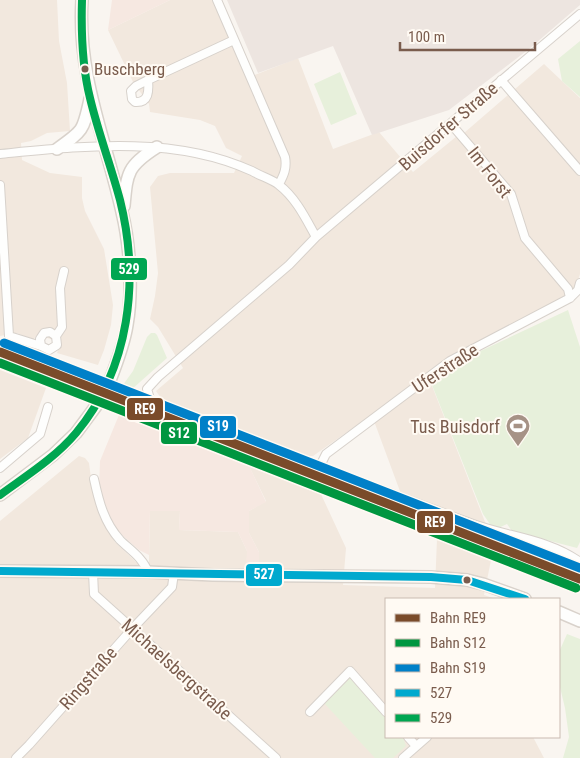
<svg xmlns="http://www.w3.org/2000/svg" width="580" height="758" viewBox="0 0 580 758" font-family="'Roboto Condensed',sans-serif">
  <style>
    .residential { fill: #f2e8de }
    .commercial { fill: #f6e8e1 }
    .industrial { fill: #ede5e0 }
    .green { fill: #e7f0db }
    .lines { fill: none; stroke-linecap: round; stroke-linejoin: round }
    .secondary-tunnel { stroke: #d9cfc7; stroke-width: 11; stroke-dasharray: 11 5.5; stroke-linecap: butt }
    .street-casing { stroke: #d7d1cb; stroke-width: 10 }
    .secondary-casing { stroke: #d9d2cb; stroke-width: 14 }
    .street { stroke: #fefefd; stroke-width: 8 }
    .secondary { stroke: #fefefd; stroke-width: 11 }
    .bus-1-casing { stroke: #fffaf3; stroke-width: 11 }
    .bus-2-casing { stroke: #fffaf3; stroke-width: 11 }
    .bus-1 { stroke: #00a9ce; stroke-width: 8 }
    .bus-2 { stroke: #00a651; stroke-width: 8 }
    .rail-1-casing { stroke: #fffaf3; stroke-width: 12 }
    .rail-2-casing { stroke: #fffaf3; stroke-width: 12 }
    .rail-3-casing { stroke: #fffaf3; stroke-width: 12 }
    .rail-1 { stroke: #7a4b2a; stroke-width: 9 }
    .rail-2 { stroke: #009640; stroke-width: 9 }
    .rail-3 { stroke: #0080c8; stroke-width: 9 }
    .bus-dot { fill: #7a5c4d; stroke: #fffaf3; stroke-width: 2 }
    .labels { text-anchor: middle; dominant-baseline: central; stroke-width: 4; stroke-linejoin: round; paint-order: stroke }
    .bus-label { font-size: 17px; fill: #7a5c4d; stroke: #fffaf3; text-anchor: start }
    .street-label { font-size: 18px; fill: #7a5c4d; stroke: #fffaf3 }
    .poi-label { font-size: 18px; fill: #7a5c4d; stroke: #fffaf3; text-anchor: end }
    .line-badge { stroke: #fffaf3; stroke-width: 2 }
    .badge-label { font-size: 14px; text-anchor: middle; font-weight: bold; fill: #fff }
  </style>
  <rect width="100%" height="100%" fill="#f9f5f0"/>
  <path class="residential" d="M0,0h57l2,41 8,42 3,48 -23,2 -16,8 -10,2 1,17 28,13 32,4v21l3,13 19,38 9,56 -2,20 -7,25 -6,15 -41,-12 4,-11 -24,-7 -4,5 -16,-7 -17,3z
    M170,0h42l35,78 51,-20 35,91 46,-17 34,40 44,-36 7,-3 80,-69 36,34v176l-4,12 -4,5 -10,7 -105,55 -30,20 60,154 -86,-33 -27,-73 -4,-5 -57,40h-9l-113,-44 -30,-14 -5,-7 27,-23 -25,-41 -8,-8 5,-23 3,-23 -8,-86 8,-11 12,-3h64l8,-17 -16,-8 -11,-22 -15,-6 -50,-8 -1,-8 -16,-22 -25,-52z
    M0,370l46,18 -18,50 -28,21z
    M79,456l6,2 4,5 4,31 7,23 15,25 21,20h13l1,-51h30l-1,19 59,2 9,19 12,1 -10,-19v-22l17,-10 -19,-39 73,30 26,56 -3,37 92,3 2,-49 54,21 -7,35 12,4h-110v138h147l11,21h-544v-237z"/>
  <path class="commercial" d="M112,0h58l-62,30z
    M121,410l125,49 20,43 -17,9v22l10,19v11l-13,1 1,-13 -9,-19 -59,-2 1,-19h-30l-1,44 -10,-5 -24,-21 -16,-40 1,-28z"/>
  <path class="industrial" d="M227,0h353v5l-51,44 -80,61 -77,25 -39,-89 -75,27z"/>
  <path class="green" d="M580,41v56l-18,-16 -4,-22z
    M340,72l17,42 -26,11 -17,-41z
    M568,310l12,37v195l-3,6 -65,-17 -5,-7 -13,6 -11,-16 -53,-134 29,-19z
    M151,333h4l2,2 10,23 -36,32 -11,-1 13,-18 14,-34z
    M567,634l13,5v119h-17l6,-21 -4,-29 -6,-25v-31z
    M350,678l36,40v19h17l3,9 -13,12h-18l-51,-55z"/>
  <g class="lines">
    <path class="secondary-tunnel" d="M99,402l10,-19"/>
    <defs>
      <path id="street" d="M217,0l68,157c2,11 -1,18 -6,27
        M580,14l-264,223 -27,28 -131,112 -11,12 3,10 17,9c102,40 204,78 306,116 36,13 75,15 107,38
        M148,80c1,11 1,23 -13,22l-3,-3 -1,-8 5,-5 12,-6 86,-40
        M501,80l79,91
        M451,124l60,70 14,44 43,51 2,9
        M0,154c83,-8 174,-19 252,17 8,5 20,8 27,14 17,13 27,34 37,52
        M0,185l9,151
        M9,336l32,10 8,4 8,-5 -1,-9 -6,-4 -6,1 -4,6 1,7
        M56,336l6,-9 -2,-39 4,-17
        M320,466l6,-12 124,-93 120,-63 8,-8 2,-7
        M0,468l40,-34 8,-27
        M94,479c5,23 10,43 26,61 10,10 23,18 28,32
        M93,572l1,22 182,164
        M310,712l40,-41 36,41
        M408,737l8,9
        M16,758l13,-13 103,-116 40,-42 2,-14
        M403,758l24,-21"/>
      <path id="secondary" d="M82,0c-5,76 24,140 40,212 8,33 11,79 5,113 -3,20 -11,40 -18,58
        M57,149c27,-19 26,-18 33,-50
        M124,206c3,-33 3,-40 33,-59
        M0,495l53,-40 23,-22 23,-31
        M0,571l148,1 65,3 218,2 36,3 16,4 42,15
        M559,612l21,9"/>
    </defs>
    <use href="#street" class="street-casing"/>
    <use href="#secondary" class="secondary-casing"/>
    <use href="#street" class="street"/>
    <use href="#secondary" class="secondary"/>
    <defs>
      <path id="bus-1" d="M0,571l431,6 36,3 58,19"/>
      <path id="bus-2" d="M0,495c26,-19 55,-37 76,-62 54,-65 64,-153 44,-233 -9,-34 -22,-68 -30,-102 -8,-32 -9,-65 -8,-98"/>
    </defs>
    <use href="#bus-1" class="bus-1-casing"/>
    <use href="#bus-2" class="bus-2-casing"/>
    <use href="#bus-1" class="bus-1"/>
    <use href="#bus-2" class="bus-2"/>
    <defs>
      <path id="rail-1" d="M0,352l580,227"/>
      <path id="rail-2" d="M0,363l576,225"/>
      <path id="rail-3" d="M4,343l576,225"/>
    </defs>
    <use href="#rail-1" class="rail-1-casing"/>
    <use href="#rail-2" class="rail-2-casing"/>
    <use href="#rail-3" class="rail-3-casing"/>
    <use href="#rail-1" class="rail-1"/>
    <use href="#rail-2" class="rail-2"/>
    <use href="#rail-3" class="rail-3"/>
  </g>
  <defs>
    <symbol id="stadium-pin" viewBox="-11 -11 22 30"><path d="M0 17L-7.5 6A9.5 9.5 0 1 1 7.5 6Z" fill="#a69286" stroke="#fffaf3"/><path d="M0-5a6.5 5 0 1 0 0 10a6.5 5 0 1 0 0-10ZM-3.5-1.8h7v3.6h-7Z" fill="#fff"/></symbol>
  </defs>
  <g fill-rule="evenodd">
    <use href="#stadium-pin" x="504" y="412" width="28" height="38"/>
  </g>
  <g class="bus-dot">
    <circle cx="85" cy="69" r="4.5"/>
    <circle cx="467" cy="580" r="4.5"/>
  </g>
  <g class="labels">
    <g class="bus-label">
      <text x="94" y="69">Buschberg</text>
    </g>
    <g class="street-label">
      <text transform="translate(448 126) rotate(-41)">Buisdorfer Straße</text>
      <text transform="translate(490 172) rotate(52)">Im Forst</text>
      <text transform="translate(445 368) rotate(-33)">Uferstraße</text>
      <text transform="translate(177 669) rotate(42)">Michaelsbergstraße</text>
      <text transform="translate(88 678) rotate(-49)">Ringstraße</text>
    </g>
    <g class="poi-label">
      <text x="500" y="426">Tus Buisdorf</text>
    </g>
  </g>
  <g class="line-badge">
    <rect x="110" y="257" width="38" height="24" rx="5" fill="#00a651"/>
    <rect x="126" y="397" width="38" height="24" rx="5" fill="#7a4b2a"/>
    <rect x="199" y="415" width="38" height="24" rx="5" fill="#0080c8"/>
    <rect x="160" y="421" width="38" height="24" rx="5" fill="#009640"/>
    <rect x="416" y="510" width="38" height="24" rx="5" fill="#7a4b2a"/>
    <rect x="245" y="563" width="38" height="24" rx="5" fill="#00a9ce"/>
  </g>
  <g class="badge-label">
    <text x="129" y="274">529</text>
    <text x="145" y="414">RE9</text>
    <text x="218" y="431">S19</text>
    <text x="179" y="438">S12</text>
    <text x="435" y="527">RE9</text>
    <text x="264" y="579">527</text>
  </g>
  <rect x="385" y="598" width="175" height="140" fill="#fffaf3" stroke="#cabbb1"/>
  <rect x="395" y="614" width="25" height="8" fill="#7a4b2a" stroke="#cabbb1"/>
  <text x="430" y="623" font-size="15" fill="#7a5c4d">Bahn RE9</text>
  <rect x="395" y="639" width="25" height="8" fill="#009640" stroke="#cabbb1"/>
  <text x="430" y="648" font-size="15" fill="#7a5c4d">Bahn S12</text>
  <rect x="395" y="664" width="25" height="8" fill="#0080c8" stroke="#cabbb1"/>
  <text x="430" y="673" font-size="15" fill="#7a5c4d">Bahn S19</text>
  <rect x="395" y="689" width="25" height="8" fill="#00a9ce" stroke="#cabbb1"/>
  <text x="430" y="698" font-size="15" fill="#7a5c4d">527</text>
  <rect x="395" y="714" width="25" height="8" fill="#00a651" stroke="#cabbb1"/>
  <text x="430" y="723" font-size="15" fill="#7a5c4d">529</text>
  <path d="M400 42v8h135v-8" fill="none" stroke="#7a5c4d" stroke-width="2.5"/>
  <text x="408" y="42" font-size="15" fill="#7a5c4d" stroke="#fffaf3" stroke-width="4" paint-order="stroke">100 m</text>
</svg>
